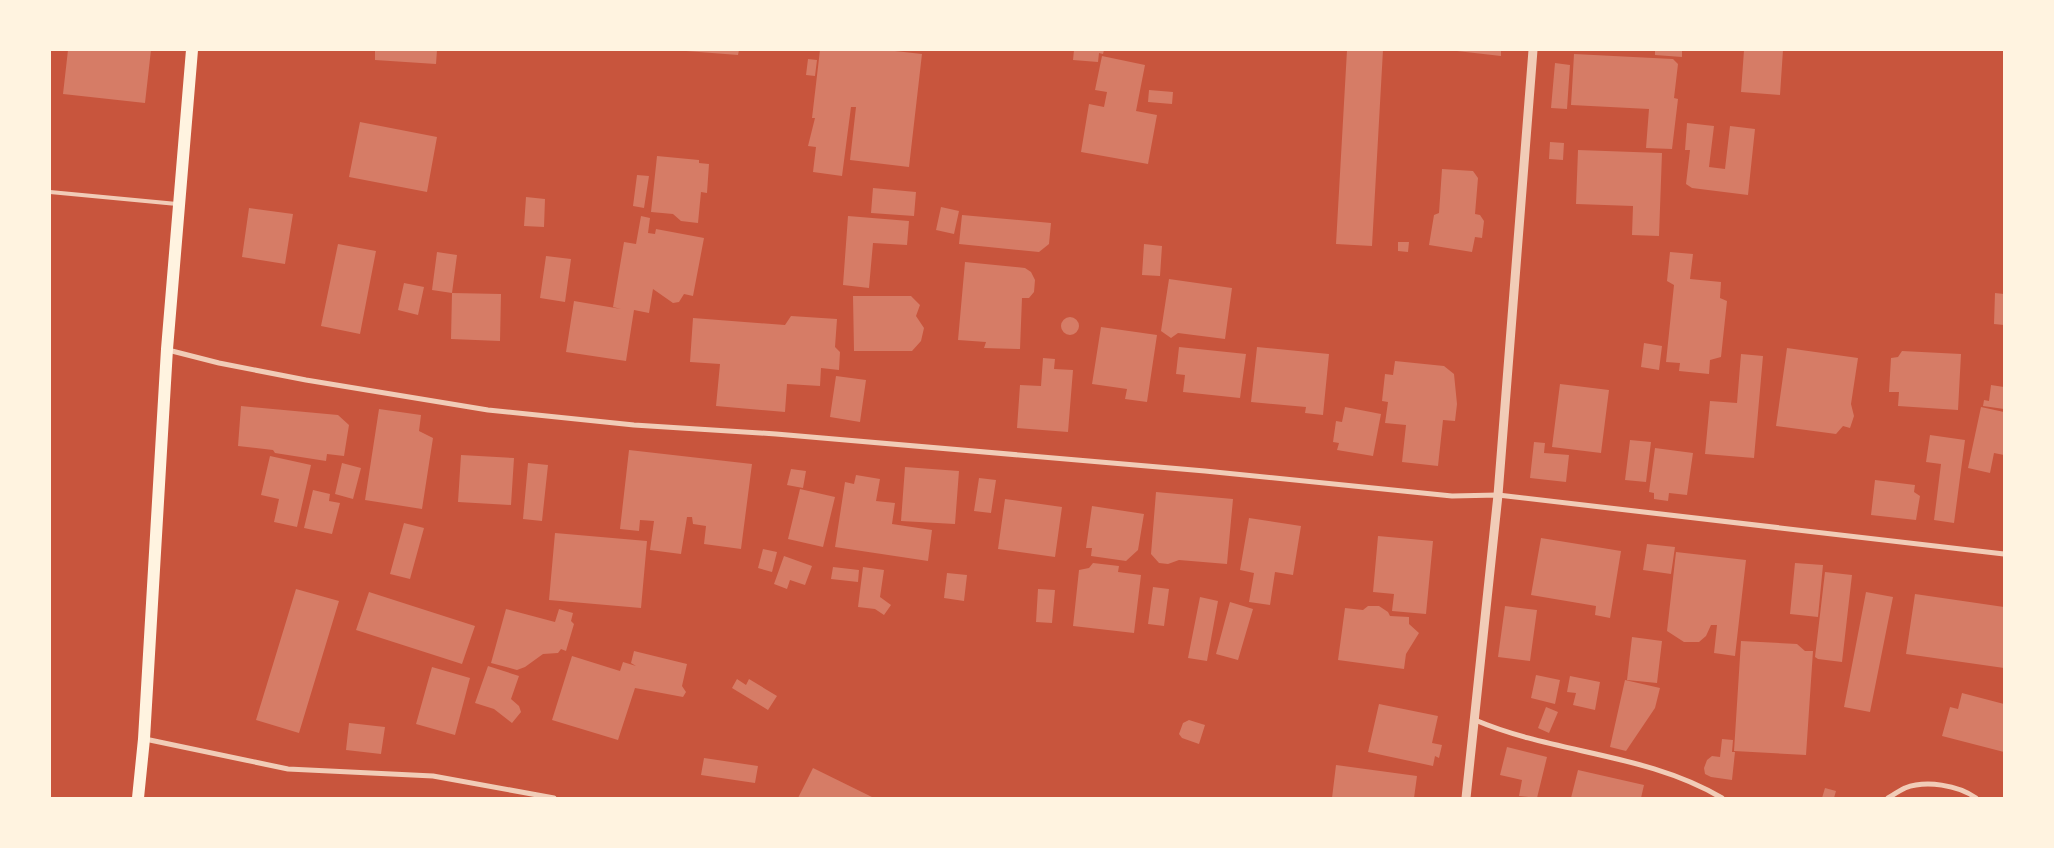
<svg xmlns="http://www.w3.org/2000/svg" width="2054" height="848" viewBox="0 0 2054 848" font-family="'Noto Sans',sans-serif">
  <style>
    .building { fill: #d67c66 }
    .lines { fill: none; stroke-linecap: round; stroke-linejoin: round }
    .service { stroke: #f1ccb7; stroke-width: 4 }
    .minor { stroke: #f1ccb7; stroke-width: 5 }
    .tertiary { stroke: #f1ccb7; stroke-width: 9 }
    .primary { stroke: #fff3e0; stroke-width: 12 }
  </style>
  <rect width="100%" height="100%" fill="#c8553d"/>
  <path class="building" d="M68,50h83l-6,53 -82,-9z
    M375,50h62l-1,14 -61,-4z
    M686,50h53l-1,5 -52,-4z
    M820,50h66l36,4 -13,113 -59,-7 6,-53h-5l-9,69 -29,-4 3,-25 -8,-1 7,-28h-3z
    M1074,50h30l-1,4 -4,-1 -1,9 -25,-2z
    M1347,50h36l-11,196 -36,-2z
    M1448,50h53v6z
    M1655,50h27v7l-27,-2z
    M1744,50h39l-3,45 -39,-3z
    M1574,54l99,5 5,5 -4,34 4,1 -6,50 -26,-1 3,-39 -78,-4z
    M1102,56l43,9 -9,46 21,4 -9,49 -67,-12 8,-48 15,3 3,-15 -12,-2z
    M808,59l9,1 -2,16 -9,-1z
    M1555,63l15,2 -3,44 -16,-1z
    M1149,90l24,2 -1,12 -24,-2z
    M360,122l77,15 -10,55 -78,-15z
    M1687,123l27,3 -5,41 16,2 5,-43 25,3 -7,66 -56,-7 -6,-4 4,-34h-5z
    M1550,142l14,1 -1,17 -14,-1z
    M1578,150l84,3 -3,83 -27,-1 1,-29 -57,-2z
    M657,156l42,4v3l10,1 -2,29 -6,-1 -3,31 -17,-2 -8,-7 -22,-2z
    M1442,169l31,2 5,7 -3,36 5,1 4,6 -2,17 -7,-1 -3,15 -43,-7 5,-30 5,-2z
    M637,175l12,1 -5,32 -11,-2z
    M873,188l43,4 -2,24 -43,-3z
    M526,197l19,2 -1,28 -20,-1z
    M941,207l18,4 -5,23 -18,-4z
    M249,208l44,6 -8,50 -43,-7z
    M962,215l89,8 -2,21 -10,8 -80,-8z
    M641,216l9,2 -2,15 7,1 1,-5 48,9 -11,58 -9,-2 -5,8 -6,1 -20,-14 -4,24 -15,-3 -8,51 -60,-9 8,-51 47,8 -8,-2 11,-65 12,2z
    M848,216l61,5 -2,24 -34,-2 -4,45 -26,-3z
    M1398,242h11l-1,10 -10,-1z
    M338,244l38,7 -16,83 -39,-8z
    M1144,244l18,2 -2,30 -18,-1z
    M437,252l20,3 -5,38 -20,-3z
    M1670,252l23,2 -3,25 31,3 -1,16 7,3 -6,56 -11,3 -1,14 -30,-3 1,-8 -14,-1 8,-77 -7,-4z
    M546,256l25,3 -6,43 -25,-4z
    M965,262l60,6 6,4 4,8 -1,12 -5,6h-7l-2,51 -36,-1 2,-6 -28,-2z
    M1169,279l63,9 -7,51 -47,-6 -7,5 -10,-7z
    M404,283l20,4 -6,28 -20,-5z
    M452,293l49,1 -1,47 -49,-2z
    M1995,293l9,1v31l-10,-1z
    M853,296h58l9,9 -4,11 8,12 -3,13 -9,10h-58z
    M791,316l46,3 -2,28 5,5 -1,18 -18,-2 -1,18 -33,-2 -2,28 -69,-6 4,-42 -30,-2 3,-44 92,7z
    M1061 326a9 9 0 1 1 18 0a9 9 0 1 1-18 0Z
    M1101,327l56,8 -10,67 -22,-3 2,-10 -35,-5z
    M1644,343l18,3 -3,24 -18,-3z
    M1179,347l67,7 -6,44 -57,-6 2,-17 -9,-1z
    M1257,347l72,7 -6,61 -18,-2 1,-6 -55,-5z
    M1787,348l71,10 -7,46 3,12 -4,12 -7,-2 -7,8 -60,-8z
    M1902,351l59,3 -3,56 -60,-4 1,-14h-10l2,-34 7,-1z
    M1741,354l22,2 -9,102 -49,-4 5,-53 27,2z
    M1043,358l12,1 -1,10 19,1 -5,62 -51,-4 3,-43 21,1z
    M1395,361l49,5 10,8 3,30 -2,17 -12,-1 -5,46 -36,-4 4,-37 -21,-2 3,-21 -6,-1 3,-27 8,1z
    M836,376l30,4 -6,42 -30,-5z
    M1560,384l49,6 -8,63 -49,-6z
    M1991,385l13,2v22l-21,-3 1,-6 5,1z
    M241,406l97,9 11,10 -5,31 -17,-2 -1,7 -51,-8 -2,-3 -35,-4z
    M1345,407l36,7 -8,42 -36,-6 2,-7 -6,-1 3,-21 6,1z
    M1981,407l23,5v43l-10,-2 -4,20 -22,-5z
    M379,409l42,6 -2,16 14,7 -11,71 -57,-9z
    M1930,435l35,5 -11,83 -20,-3 7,-56 -15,-2z
    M1630,440l21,2 -5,40 -21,-2z
    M1534,442l11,1 -1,10 25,2 -3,27 -36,-4z
    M1655,448l38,5 -6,42 -18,-2 -1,8 -14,-2v-6l-5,-1z
    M629,450l123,14 -11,85 -37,-5 2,-18 -13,-2 -1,-7h-5l-6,37 -31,-4 4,-29 -14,-1 -1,11 -19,-2z
    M461,455l53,3 -3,47 -53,-3z
    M270,456l41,9 -14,62 -23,-5 5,-23 -18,-4z
    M342,463l19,5 -8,31 -18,-5z
    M528,463l20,2 -6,56 -19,-2z
    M905,467l54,4 -4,53 -54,-3z
    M791,469l15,2 -3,17 -16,-3z
    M856,475l24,4 -4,22 19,2 -3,21 40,6 -4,31 -93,-14 10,-65 9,2z
    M979,478l17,2 -5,33 -17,-2z
    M1875,480l40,5 -1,7 6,4 -4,24 -45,-5z
    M800,489l35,8 -12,50 -35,-8z
    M313,490l17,4 -1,7 11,2 -8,31 -28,-6z
    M1156,492l77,7 -6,65 -48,-4 -11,4 -9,-1 -8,-9z
    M1005,499l57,8 -7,50 -57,-8z
    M1092,506l52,8 -6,36 -12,11 -35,-5 1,-8h-6z
    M1249,518l52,8 -8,49 -18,-3 -5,33 -21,-3 5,-29 -14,-3z
    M404,523l20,5 -14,51 -20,-5z
    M555,533l92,8 -6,67 -92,-8z
    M1378,536l55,5 -7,73 -34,-3 2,-17 -21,-2z
    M1541,538l80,13 -11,67 -15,-3 1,-9 -65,-11z
    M1647,544l28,3 -4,27 -28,-4z
    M763,549l14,3 -5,20 -14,-4z
    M1676,552l70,8 -11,96 -21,-3 3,-28h-6l-5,11 -7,6h-15l-17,-11z
    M784,556l28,10 -7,19 -15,-5 -3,9 -13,-5z
    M1093,563l26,3 -1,6 23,3 -7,58 -61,-7 6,-56 10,-2z
    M1795,563l28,2 -5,52 -28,-3z
    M833,567l26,3 -1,12 -27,-3z
    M863,567l21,3 -4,27 11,8 -7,10 -9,-6 -17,-2z
    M1825,572l27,3 -10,87 -24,-3 -3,-2z
    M947,573l20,2 -3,26 -20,-3z
    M1153,587l16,2 -5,37 -16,-2z
    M296,589l43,12 -40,132 -43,-13z
    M1038,589l17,1 -3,33 -16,-1z
    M369,592l106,34 -13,38 -106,-34z
    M1866,592l27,5 -23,115 -26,-5z
    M1915,594l89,13v61l-98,-14z
    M1200,597l18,4 -11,60 -19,-3z
    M1230,602l23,7 -15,51 -22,-6z
    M1368,606h11l9,6 2,4 19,1v7l10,9 -13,21 -2,15 -66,-9 7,-52 18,2z
    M1505,606l32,4 -7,51 -32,-4z
    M506,609l49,13 4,-13 14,4 -2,8 3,3 -8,27 -5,-2 -3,4 -15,1 -18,13 -8,3 -26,-7z
    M1632,637l30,4 -5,42 -30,-3z
    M1741,641l56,3 8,7h8l-7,104 -72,-4z
    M634,651l53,13 -5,22 4,6 -3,5 -48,-9 -17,52 -66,-20 20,-64 48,15 3,-9 13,4 -5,-3z
    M488,666l31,10 -8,23 8,7 2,6 -9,11 -18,-14 -19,-6z
    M432,667l38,11 -15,57 -39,-11z
    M1536,675l24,5 -5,24 -24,-6z
    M1570,676l30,6 -5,28 -22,-5 3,-12 -9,-1z
    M737,679l9,6 3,-6 28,17 -9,14 -36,-22z
    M1625,680l35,8 -5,20 -29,43 -16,-4z
    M1962,693l42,11v48l-62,-16 8,-29 8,2z
    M1379,704l59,12 -6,27 10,2 -3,13 -4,-2 -2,10 -65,-14z
    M1546,707l12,5 -9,21 -11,-5z
    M1189,720l16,5 -6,19 -17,-6 -3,-4 4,-11z
    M349,723l36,4 -4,27 -35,-4z
    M1722,739l11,1 -1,12h3l-3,28 -21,-3 -6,-3 -1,-6 3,-8 5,-4 8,1z
    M1507,747l40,10 -10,41 -18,-2 3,-16 -22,-5z
    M704,758l54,8 -3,17 -54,-8z
    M1336,765l81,11 -3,22h-82z
    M813,768l61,30h-76z
    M1578,770l66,15 -3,13h-70z
    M1825,788l11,3 -2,7h-12z"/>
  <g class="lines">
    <path class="service" d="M50,192l127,12"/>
    <path class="minor" d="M168,350l51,13 87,17 182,30 146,15 142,9 429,37 247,25 46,-1 506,59
      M1475,720c80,34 171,33 247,78
      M145,739l143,30 145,7 121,22
      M1888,798c5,-3 11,-7 17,-10 21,-8 53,-3 71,10"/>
    <path class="tertiary" d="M1466,798l32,-303 35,-445"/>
    <path class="primary" d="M138,798l6,-59 23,-390 25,-299"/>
  </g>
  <rect width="2054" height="848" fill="none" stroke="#fff3e0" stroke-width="102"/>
</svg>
